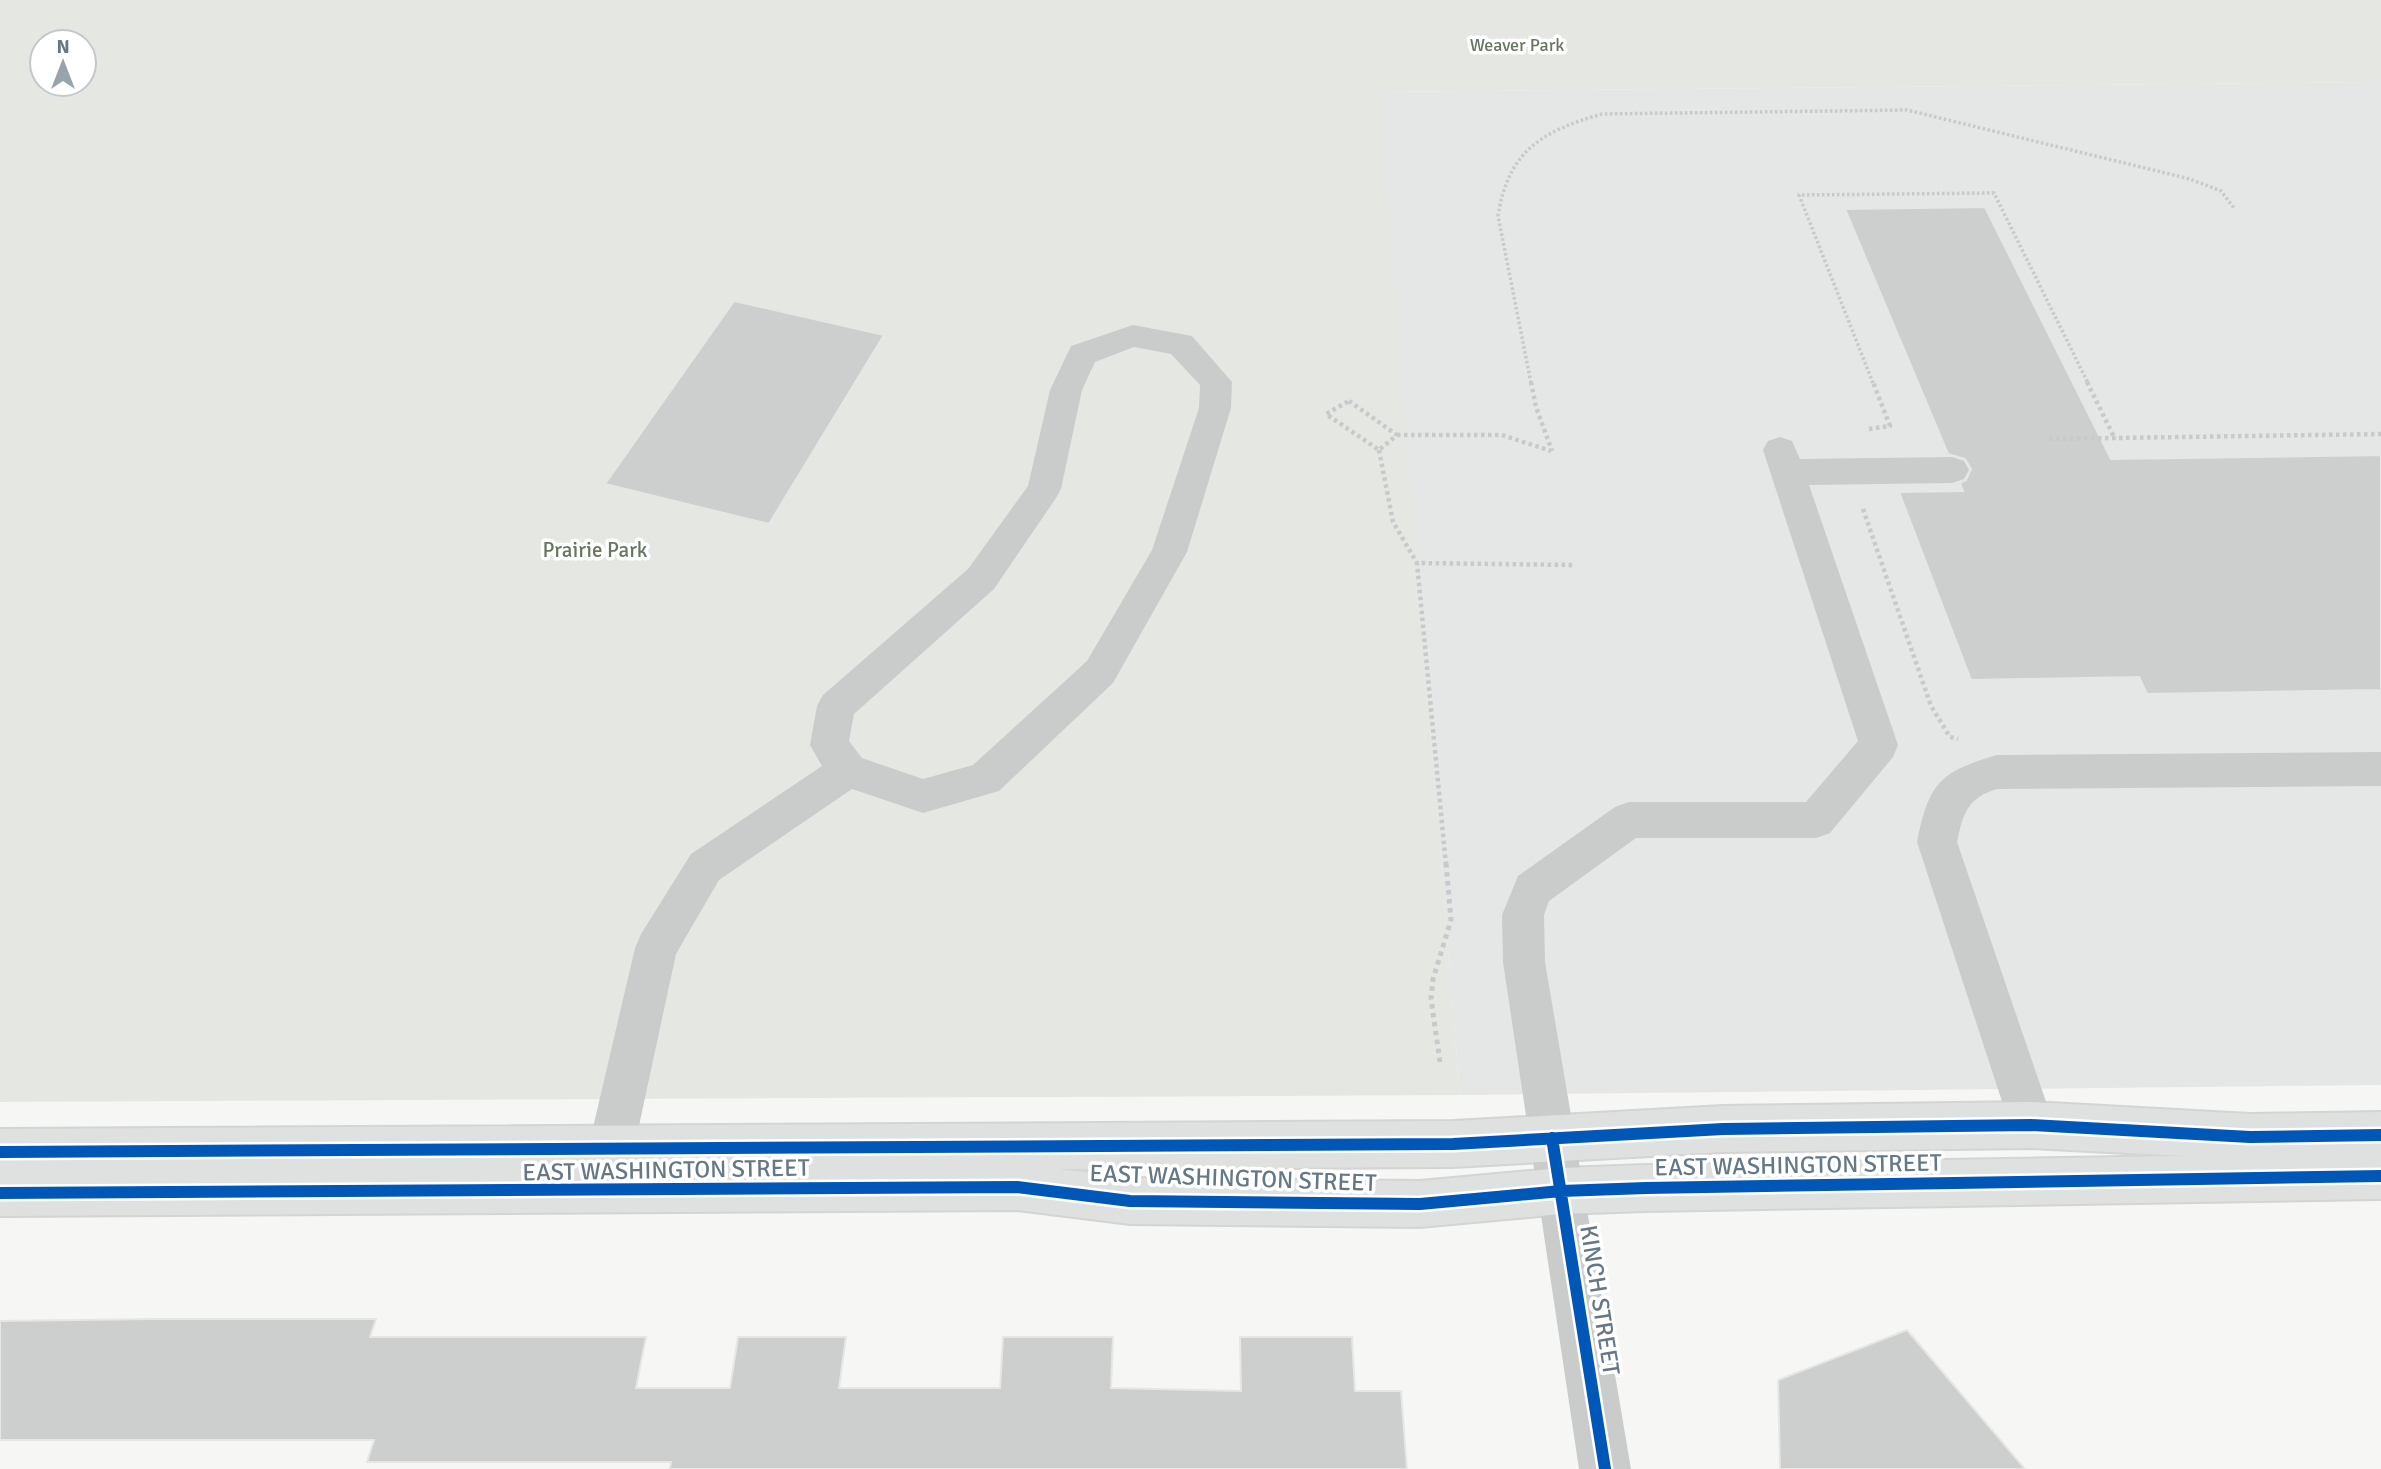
<svg xmlns="http://www.w3.org/2000/svg" width="2381" height="1469" viewBox="0 0 2381 1469" font-family="Signika,sans-serif">
  <style>
    .built { fill: #e5e6e6 }
    .green { fill: #e5e8e2; fill-rule: evenodd }
    .building { fill: #cdcfcf; stroke: #e6e6e4; stroke-width: 2 }
    .lines { fill: none; stroke-linecap: round; stroke-linejoin: round }
    .major-casing { stroke: #d3d4d4; stroke-width: 4 }
    .path-far2 { stroke: #c7c9ca; stroke-width: 3.5; stroke-dasharray: 2.5 2.5; stroke-linecap: butt }
    .path-far1 { stroke: #c7c9ca; stroke-width: 4.5; stroke-dasharray: 3.5 3.5; stroke-linecap: butt }
    .path { stroke: #c7c9ca; stroke-width: 5; stroke-dasharray: 4.5 4.5; stroke-linecap: butt }
    .minor { fill: #cacccc; fill-rule: evenodd }
    .major { fill: #dfe0e0; fill-rule: evenodd }
    .cycleway-casing { stroke: #fff; stroke-width: 17 }
    .cycleway { stroke: #0057b8; stroke-width: 12 }
    .labels { text-anchor: middle; dominant-baseline: central; stroke-width: 7; stroke-linejoin: round; paint-order: stroke }
    .far-park-label { font-size: 18px; fill: #667760; stroke: #fff }
    .park-label { font-size: 21px; fill: #667760; stroke: #fff }
    .near-street-label { font-size: 24px; fill: #657885; stroke: #fff }
  </style>
  <rect width="100%" height="100%" fill="#f6f6f5"/>
  <path class="built" d="M2381,82v1003l-921,10 -82,-1003z"/>
  <path class="green" d="M0,0h2381v82l-1002,10 81,1003 -1460,7zM42,42h42v42h-42z"/>
  <path class="building" d="M1985,207l126,252 270,-4v235l-234,4 -8,-17 -168,3 -72,-188 64,-1 -3,-8 6,-3 5,-11 -6,-10 -17,-5 -103,-245z
    M734,301l150,34 -115,189 -164,-40z
    M151,1319h225l-6,18h276l-10,51h94l8,-51h108l-7,51h161l3,-51h110l-2,51 130,3 -1,-54h112l3,54h46l6,78h-737l1,-7h-304l7,-22h-374v-119z
    M1907,1330l118,139h-245l-2,-89z"/>
  <g class="lines">
    <defs>
      <path id="major" d="M2031,1102l219,12 131,-2v87l-735,12 -85,3 -141,13 -290,-3 -113,-14 -1017,6v-87l1453,-8 270,-15zM2031,1148l153,8 -538,9 -85,3 -141,13 -290,-3 -71,-9 394,-2 270,-15z"/>
    </defs>
    <use href="#major" class="major-casing"/>
    <path class="path-far2" d="M1531,383l-33,-167c10,-65 44,-85 104,-102l305,-4 283,69 31,12 13,17
      M1873,383l-74,-188 195,-2 94,190"/>
    <path class="path-far1" d="M1531,382l5,25 16,44
      M2087,382l28,57
      M1349,401l48,34 -18,15 -53,-36z
      M1869,429l21,-3 -17,-44
      M1397,435h105l49,16
      M2049,439l332,-5
      M1379,450l14,72 24,41
      M1863,509l68,197 19,31 8,2
      M1446,865l-29,-302 158,2"/>
    <path class="path" d="M1440,1062l-9,-63 2,-20 18,-59 -5,-57"/>
    <path class="minor" d="M1133,325l59,11 40,46 -1,26 -44,144 -74,131 -114,108 -76,22 -71,-24 -133,91 -43,74 -42,195 -7,16 -16,7 -16,-7 -7,-16 47,-201 6,-14 50,-80 131,-88 -12,-21 7,-39 6,-11 145,-126 60,-83 22,-96 21,-44zM1134,347l37,7 29,31 -1,23 -47,142 -65,111 -114,104 -50,14 -61,-21 -13,-17 5,-27 140,-125 62,-91 5,-9 21,-99 13,-28z
      M1780,437l12,4 8,18 152,-2 12,4 5,9 -5,9 -12,4 -143,2 89,260 -5,12 -63,76 -14,5h-180l-87,63 -5,14 1,47 86,507h-52l-76,-507 -1,-47 16,-39 97,-69 14,-5h177l52,-61 -95,-291 5,-9z
      M2381,752v34l-384,3c-30,9 -34,25 -40,53l97,283 -7,16 -16,7 -16,-7 -98,-299c12,-59 22,-70 80,-87z"/>
    <use href="#major" class="major"/>
    <defs>
      <path id="cycleway" d="M1552,1138l53,331
        M0,1152l1453,-8 270,-15 308,-4 219,12 131,-2
        M0,1193l1017,-6 113,14 290,3 141,-13 85,-3 735,-12"/>
    </defs>
    <use href="#cycleway" class="cycleway-casing"/>
    <use href="#cycleway" class="cycleway"/>
  </g>
  <g class="labels">
    <g class="far-park-label">
      <text x="1517" y="45">Weaver Park</text>
    </g>
    <g class="park-label">
      <text x="595" y="550">Prairie Park</text>
    </g>
    <g class="near-street-label">
      <text transform="translate(1798 1165) rotate(-1)">EAST WASHINGTON STREET</text>
      <text transform="translate(666 1170) rotate(-1)">EAST WASHINGTON STREET</text>
      <text transform="translate(1233 1178) rotate(2)">EAST WASHINGTON STREET</text>
      <text transform="translate(1600 1300) rotate(81)">KINCH STREET</text>
    </g>
  </g>
  <g transform="translate(63 63)"><circle r="33" fill="#ffffff" stroke="#c1c9ce" stroke-width="2"/>
  <path d="M0-5L12 26L0 18L-12 26Z" fill="#98a4ac"/>
  <text y="-10" font-size="19" font-weight="bold" text-anchor="middle" fill="#657885">N</text>
  </g>
</svg>
